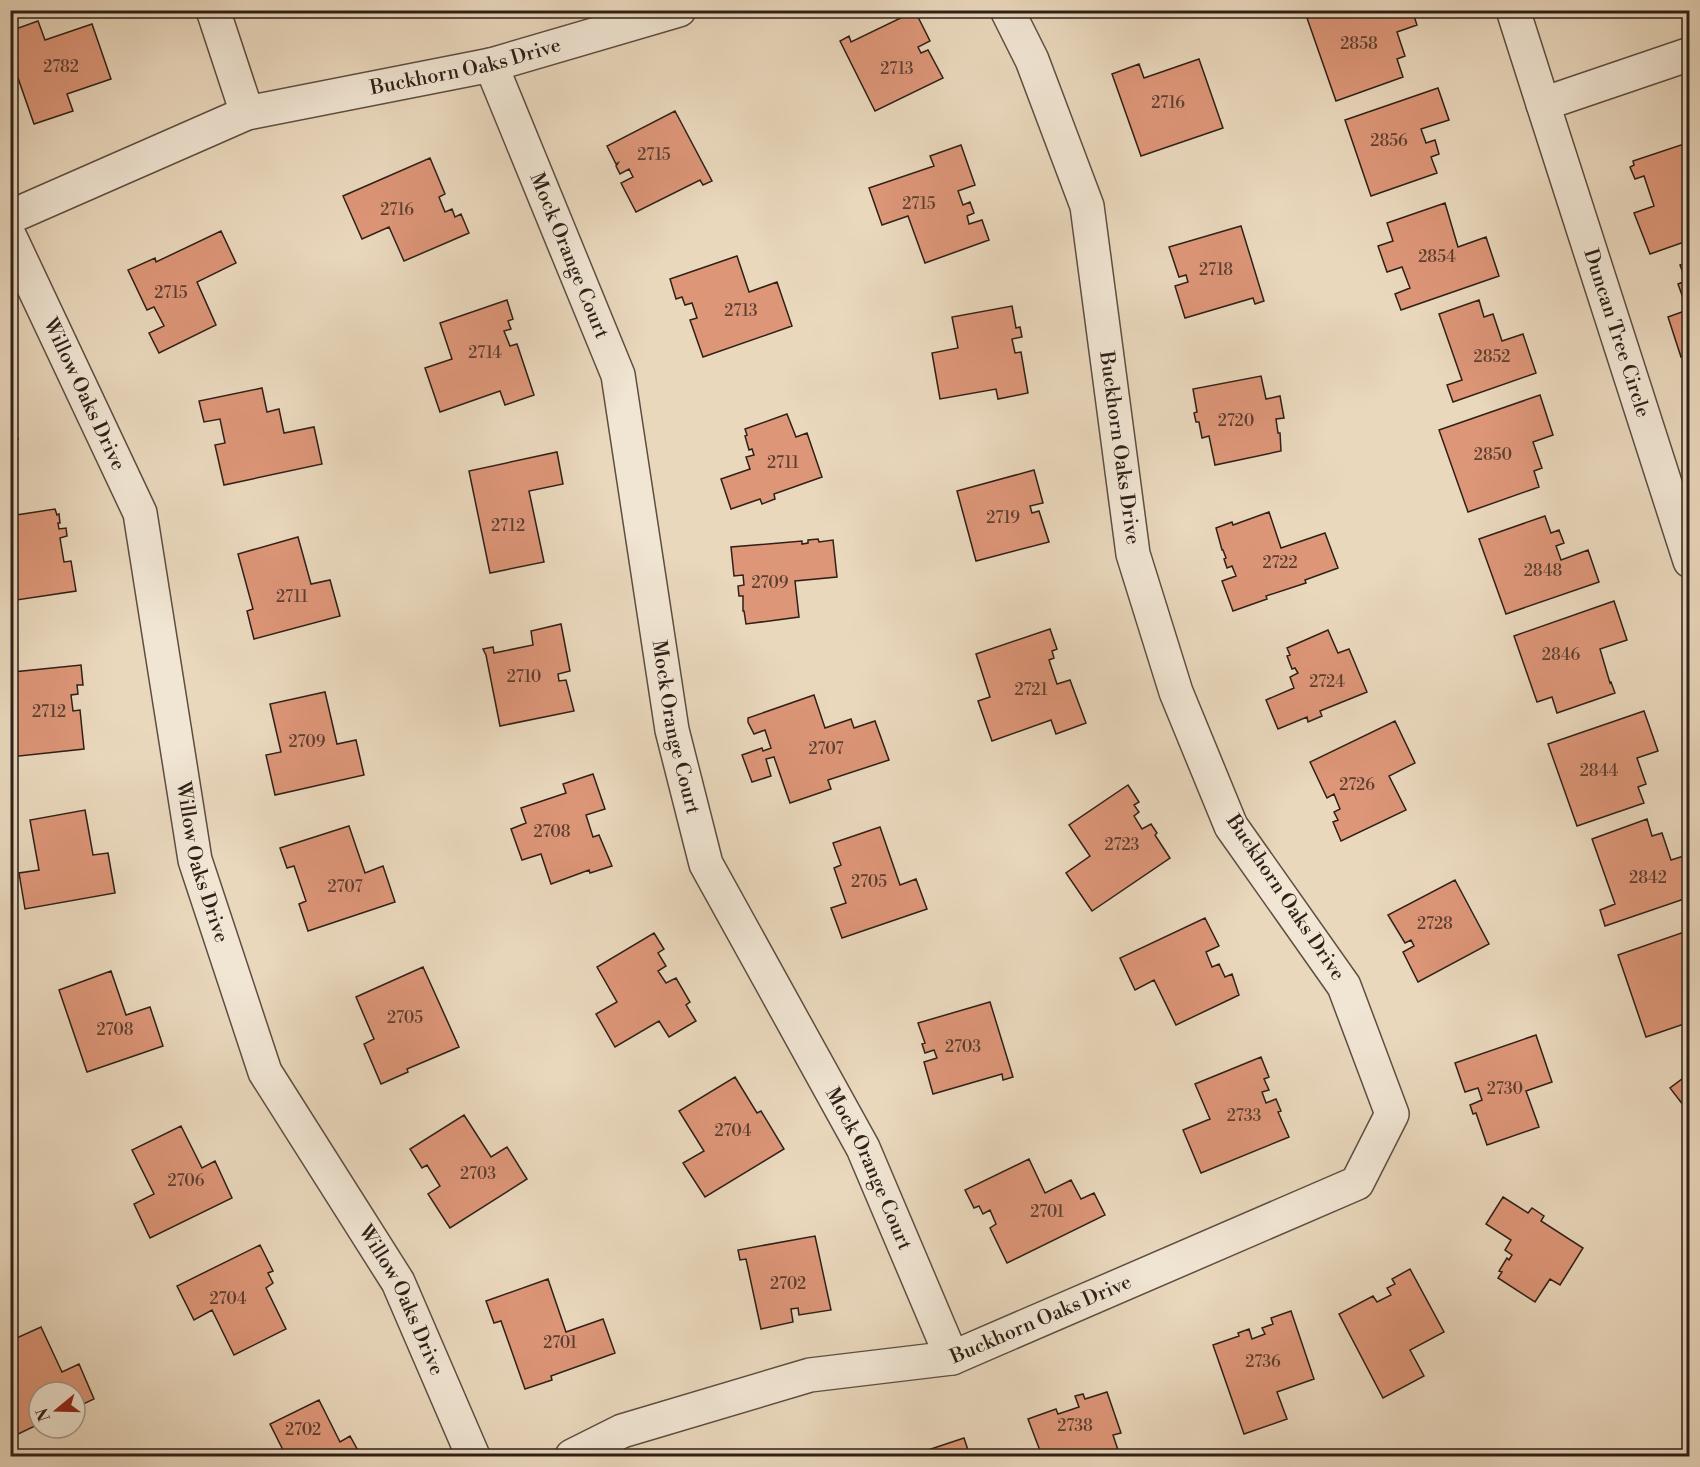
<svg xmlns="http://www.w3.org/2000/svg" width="1700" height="1467" viewBox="0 0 1700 1467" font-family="'Libre Bodoni',serif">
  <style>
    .building { fill: #dd9678; stroke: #2f2018; stroke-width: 1.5 }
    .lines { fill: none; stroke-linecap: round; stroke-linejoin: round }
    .minor-casing { stroke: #5e4e41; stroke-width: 36 }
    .minor { stroke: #f1e6d4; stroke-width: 33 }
    .labels { text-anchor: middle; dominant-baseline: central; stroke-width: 5; stroke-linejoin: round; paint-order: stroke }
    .number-label { font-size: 16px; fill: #5a3e30 }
    .street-label { font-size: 20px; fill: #2f2018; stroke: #f1e6d4 }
  </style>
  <rect width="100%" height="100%" fill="#ead8bd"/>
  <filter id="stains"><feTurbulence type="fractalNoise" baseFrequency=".00333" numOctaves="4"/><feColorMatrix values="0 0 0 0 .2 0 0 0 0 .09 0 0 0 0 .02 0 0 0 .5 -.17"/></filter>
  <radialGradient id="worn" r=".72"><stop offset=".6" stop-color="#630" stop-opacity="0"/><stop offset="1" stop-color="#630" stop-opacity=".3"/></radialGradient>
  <path class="building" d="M1089,10h16l-15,6z
    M1330,10h82l5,15 -20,7 8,24 -8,3 6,18 -67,24 -29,-83z
    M915,11l15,30 -12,6 3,6 7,-3 15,28 -68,33 -35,-70 9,-5 2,6z
    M38,21l7,19 47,-16 19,55 -44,15 6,17 -39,13 -24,-69v-24z
    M1199,59l24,69 -82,28 -29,-82 27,-10 5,14z
    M1438,88l11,32 -28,9 5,14 9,-3 4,14 -8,3 6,16 -66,23 -26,-76z
    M675,111l37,70 -9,4 -3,-5 -64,32 -15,-29 12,-6 -4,-8 -9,5 -4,-8 2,-3 -2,1 -9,-18z
    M1690,142v98l-40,14 -16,-41 20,-7 -10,-30 -9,3 -5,-12 4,-2 -1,-4z
    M961,145l14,40 -17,6 5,14 7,-3 4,11 -7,3 2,8 13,-4 7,20 -64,23 -17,-47 -26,9 -13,-37 65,-22 -4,-10z
    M430,158l15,36 -6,3 6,15 7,-3 3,8 6,-3 8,19 -65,28 -15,-34 -27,12 -19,-43z
    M1445,203l13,44 28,-10 13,39 -98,34 -6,-16 15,-6 -8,-21 -15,5 -9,-26 15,-5 -6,-18z
    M1241,226l23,75 -9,3 -2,-6 -68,20 -10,-32 13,-4 -2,-7 -7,2 -10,-30z
    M221,231l15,32 -39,19 19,43 -57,28 -10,-20 15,-7 -10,-19 -7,3 -19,-40 27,-12 1,4z
    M737,256l12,36 28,-10 15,44 -89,31 -13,-37 7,-2 -5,-15 -7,2 -3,-8 -6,2 -6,-20z
    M1690,262v33l-7,3 -5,-14 8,-3 -6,-16z
    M507,300l6,19 -5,2 3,8 -7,2 6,15 7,-2 17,51 -29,10 -5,-14 -60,21 -15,-44 27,-9 -12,-36z
    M1479,300l5,17 9,-3 9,27 21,-7 13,39 -83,29 -6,-17 15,-5 -23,-66z
    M1012,306l4,22 4,-1 2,10 -10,2 3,14 6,-1 7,41 -30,6 -2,-10 -56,10 -8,-46 26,-5 -6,-31z
    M1690,309v45l-9,3 -13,-40z
    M1261,376l5,23 14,-3 4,22 -8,1 2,14h2l1,18 -66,14 -6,-29 -7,2 -3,-16h-3l-2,-9 3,-1 -4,-23z
    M262,388l5,24 12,-3 5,24 30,-6 8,37 -98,21 -9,-40 10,-2 -5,-24 -16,3 -5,-21z
    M1540,395l13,40 -20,7 9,26 -8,3 5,16 -71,25 -29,-82z
    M787,414l9,23 11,-4 15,44 -48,17 1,5 -13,5 -2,-5 -29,10 -10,-30 29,-10 -4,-12 8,-2 -2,-6 -3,1 -4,-14 2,-1 -2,-6z
    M10,418l8,21 -8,2z
    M557,452l6,32 -34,7 15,71 -54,11 -21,-102z
    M1034,470l9,33 -13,3 2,7 7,-2 10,31 -73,19 -19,-70z
    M55,509l2,6 2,-1 1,9h-2l1,6 7,-1 1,8 -7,2 4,24 7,-1 5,30 -66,10v-85z
    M1269,512l12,36 44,-15 13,35 -33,12 1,3 -40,13 1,3 -34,12 -11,-30 14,-5 -4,-10 -5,2 -3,-9 2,-1 -3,-8h-1l-6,-22 16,-6 1,3z
    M1545,516l6,17 8,-3 5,13 -8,3 5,14 27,-10 11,32 -93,32 -27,-75z
    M298,537l13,47 19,-4 10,36 -86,23 -7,-28 6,-2 -15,-55z
    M818,539l1,3 14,-2 4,37 -42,4 4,36 -53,7 -2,-13h-1v-15h-4l-1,-10 6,-1 -1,-10 -9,1 -3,-29 71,-6v3l6,-1v-3z
    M1614,601l13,39 -27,9 10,34 1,-1 4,11 -58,20 -5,-16 -15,5 -23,-66z
    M561,624l9,47 -12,3 1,7 7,-1 8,31 -74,15 -14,-71 -3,-6 10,-2 1,6 39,-8 -2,-14z
    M1050,629l7,20 -5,2 2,7 -5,2 8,24 13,-4 16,43 -30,11 -5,-14 -59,21 -14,-40 12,-4 -14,-43z
    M1328,630l10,23 11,-4 18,43 -47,19 2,5 -14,6 -1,-5 -29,12 -12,-29 28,-12 -4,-11 8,-4 -3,-5 -3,1 -5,-13 3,-1 -3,-7z
    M81,665l2,20h-6l1,9 -7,1 2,16 7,-1 4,39 -74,8v-44l7,-1 -4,-40z
    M325,692l12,52 19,-4 8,35 -89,20 -9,-40 15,-3 -11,-48z
    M814,695l11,33 26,-9 3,9 21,-7 14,39 -61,20 3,9 -41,14 -16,-46 -8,2 5,17 -19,6 -10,-27 20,-7 1,3 8,-3 -6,-18 -11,4 -6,-12v-4z
    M1644,711l14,40 -21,7 9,26 -8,3 6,16 -67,23 -29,-82z
    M1395,721l20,42 -26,13 17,34 -65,31 -8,-19 5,-2 -4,-8 6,-3 -6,-15 -7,4 -17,-36z
    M593,774l12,35 -19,6 7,22 6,-2 13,31 -22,7 -1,-3 -38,14 -10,-30 -19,6 -11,-31 15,-6 -5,-15 45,-15 -3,-9z
    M1128,785l11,17 -5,3 5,7 -5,4 8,13 9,-5 6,9 -2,2 15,23 -78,53 -26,-38 24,-17 -21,-31z
    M85,810l8,45 15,-2 7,40 -90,16 -6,-36 20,-3 -9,-50z
    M1647,819l5,17 10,-3 9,27 19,-6v43l-85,29 -5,-16 15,-6 -23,-65z
    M349,826l16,47 18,-7 12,36 -87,29 -9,-27 7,-3 -12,-35 -7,2 -7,-20z
    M880,827l20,58 16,-6 11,30 -85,29 -11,-30 15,-5 -12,-35 7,-3 -8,-22z
    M1455,880l34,64 -71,38 -15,-30 11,-6 -3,-6 -6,3 -17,-28z
    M1205,918l14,28 -13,6 6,15 7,-3 6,13 7,-3 7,21 -63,30 -22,-45 -19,10 -15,-32z
    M1690,930v92l-44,15 -28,-82z
    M654,933l10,16 -6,4 8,13 -8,5 8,12 10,-5 14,24 -4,3 10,16 -27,16 -10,-16 -44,26 -19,-33 21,-12 -20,-35z
    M423,967l36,80 -52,22 1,3 -27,12 -17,-40 10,-5 -18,-42z
    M111,971l15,44 24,-8 13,39 -76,26 -28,-82z
    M990,1002l23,75 -10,3 -1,-6 -69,20 -9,-32 13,-4 -3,-8 -9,3 -3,-9 3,-1 -7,-20z
    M1536,1035l16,47 -26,9 13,36 -52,18 -11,-32 -3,1 -3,-9 12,-5 -4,-12 -13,4 -10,-29z
    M1261,1057l8,20 -5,2 5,11 -7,2 4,11 10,-4 5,12 -3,1 11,25 -88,36 -18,-43 27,-11 -15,-35z
    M1690,1073v41l-20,-26z
    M735,1077l22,36 4,-2 23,38 -79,48 -22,-34 21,-12 -25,-40z
    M464,1115l27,42 16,-10 20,32 -77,49 -22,-34 12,-8 -13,-21 -5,3 -12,-19z
    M181,1126l21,42 13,-7 17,37 -82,40 -16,-34 20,-10 -22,-44z
    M1029,1159l16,34 26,-13 10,19 13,-6 11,22 -98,48 -17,-35 6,-4 -6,-14 -7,4 -4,-8 -5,2 -9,-18z
    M1503,1197l25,16 4,-5 12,8 -3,5 42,27 -23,37 -10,-6 -15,23 -37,-24 4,-6 -3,-1 8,-13 2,2 3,-5 -7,-5 6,-10 -25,-16z
    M815,1236l16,74 -32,5 -1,-7 -7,1 2,13 -32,7 -15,-70 -6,1 -2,-10z
    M260,1245l13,26 -5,2 5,10 -7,5 20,41 -52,26 -22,-45 -18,10 -17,-34z
    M1410,1269l34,63 -34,18 14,26 -41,22 -44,-84 34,-18 4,6 14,-7 -4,-7 8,-4 -3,-5z
    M548,1279l18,53 37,-13 12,34 -64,23 1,4 -27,9 -24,-68 -7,2 -8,-22z
    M1291,1311l23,68 -37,13 10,27 -43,15 -31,-89 26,-9 -1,-3 11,-4 3,10 13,-5 -3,-6 11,-4 -2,-6z
    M41,1327l21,45 17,-8 15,35 -19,9v-16h-36v32l-25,12 -4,-8v-87z
    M1107,1392l14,41 -8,2 7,21h-78l-14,-37 28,-10 2,5 21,-7 -4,-11 8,-2 2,5z
    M319,1400l21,42 10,-6 11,20h-75l-16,-32z
    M964,1438l6,18h-60z"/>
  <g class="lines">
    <defs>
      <g id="minor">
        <path d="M213,10l34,103"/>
        <path d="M1513,10l30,94"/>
        <path id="s1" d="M1690,54l-147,50 147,457"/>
        <path id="s2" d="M491,65l127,310 54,355 34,134 157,284 89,210"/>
        <path id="s3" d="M10,217l237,-104 244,-48 188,-55"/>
        <path id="s4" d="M10,237l130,276 55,347 70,212 133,210 75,174"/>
        <path id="s5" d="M572,1456l50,-25 188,-56 142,-17 405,-175 35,-69 -48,-128 -113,-160 -55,-134 -43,-138 -46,-348 -55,-146 -25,-50"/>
      </g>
    </defs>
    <use href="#minor" class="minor-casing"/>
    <use href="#minor" class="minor"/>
  </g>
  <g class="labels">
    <g class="number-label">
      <text x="1359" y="44">2858</text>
      <text x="61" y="67">2782</text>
      <text x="897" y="69">2713</text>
      <text x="1168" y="103">2716</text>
      <text x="1389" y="141">2856</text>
      <text x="654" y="155">2715</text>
      <text x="919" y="204">2715</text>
      <text x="397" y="210">2716</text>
      <text x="1437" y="257">2854</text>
      <text x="1216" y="270">2718</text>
      <text x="171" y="293">2715</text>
      <text x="741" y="311">2713</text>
      <text x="485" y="353">2714</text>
      <text x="1492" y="357">2852</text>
      <text x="1236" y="421">2720</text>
      <text x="1493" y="455">2850</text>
      <text x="783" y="463">2711</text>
      <text x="1003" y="518">2719</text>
      <text x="508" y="526">2712</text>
      <text x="1280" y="563">2722</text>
      <text x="1543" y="571">2848</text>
      <text x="770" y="583">2709</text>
      <text x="292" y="597">2711</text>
      <text x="1561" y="655">2846</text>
      <text x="524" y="677">2710</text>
      <text x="1327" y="682">2724</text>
      <text x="1031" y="690">2721</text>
      <text x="49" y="712">2712</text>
      <text x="307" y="742">2709</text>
      <text x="826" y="749">2707</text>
      <text x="1599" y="771">2844</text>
      <text x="1357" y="785">2726</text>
      <text x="552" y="832">2708</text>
      <text x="1122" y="845">2723</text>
      <text x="1648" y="878">2842</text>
      <text x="869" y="882">2705</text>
      <text x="345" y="887">2707</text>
      <text x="1435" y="924">2728</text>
      <text x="405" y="1018">2705</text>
      <text x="115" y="1030">2708</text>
      <text x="963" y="1047">2703</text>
      <text x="1505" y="1089">2730</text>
      <text x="1244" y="1116">2733</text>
      <text x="733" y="1131">2704</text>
      <text x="478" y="1174">2703</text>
      <text x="186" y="1181">2706</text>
      <text x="1047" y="1212">2701</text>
      <text x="788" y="1284">2702</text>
      <text x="228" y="1299">2704</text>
      <text x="560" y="1343">2701</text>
      <text x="1263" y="1362">2736</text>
      <text x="1075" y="1426">2738</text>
      <text x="303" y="1430">2702</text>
    </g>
    <g class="street-label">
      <text stroke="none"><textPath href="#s3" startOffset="482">Buckhorn Oaks Drive</textPath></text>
      <text stroke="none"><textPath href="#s2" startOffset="206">Mock Orange Court</textPath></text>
      <text stroke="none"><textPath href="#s1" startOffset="396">Duncan Tree Circle</textPath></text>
      <text stroke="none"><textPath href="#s4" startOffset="174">Willow Oaks Drive</textPath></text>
      <text transform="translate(1119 448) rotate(82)">Buckhorn Oaks Drive</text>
      <text stroke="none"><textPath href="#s2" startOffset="692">Mock Orange Court</textPath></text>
      <text stroke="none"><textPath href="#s4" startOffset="660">Willow Oaks Drive</textPath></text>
      <text transform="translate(1285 898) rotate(56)">Buckhorn Oaks Drive</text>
      <text stroke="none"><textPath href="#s2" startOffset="1178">Mock Orange Court</textPath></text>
      <text stroke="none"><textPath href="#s4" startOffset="1146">Willow Oaks Drive</textPath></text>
      <text stroke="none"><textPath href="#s5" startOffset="492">Buckhorn Oaks Drive</textPath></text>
    </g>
  </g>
  <rect width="1700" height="1467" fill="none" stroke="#ead8bd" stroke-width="36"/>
  <rect x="12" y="12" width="1676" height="1443" fill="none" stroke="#2f2018" stroke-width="3"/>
  <rect x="18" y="18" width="1664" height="1431" fill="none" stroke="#2f2018" stroke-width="1.5"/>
  <g transform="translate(57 1410) rotate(251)"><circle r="28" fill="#f1e6d4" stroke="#a39789" stroke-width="1.5"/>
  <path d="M0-4.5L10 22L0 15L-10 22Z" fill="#8f2418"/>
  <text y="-9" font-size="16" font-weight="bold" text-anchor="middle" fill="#2f2018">N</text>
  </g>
  <rect width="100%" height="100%" filter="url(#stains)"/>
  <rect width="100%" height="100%" fill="url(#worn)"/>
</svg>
